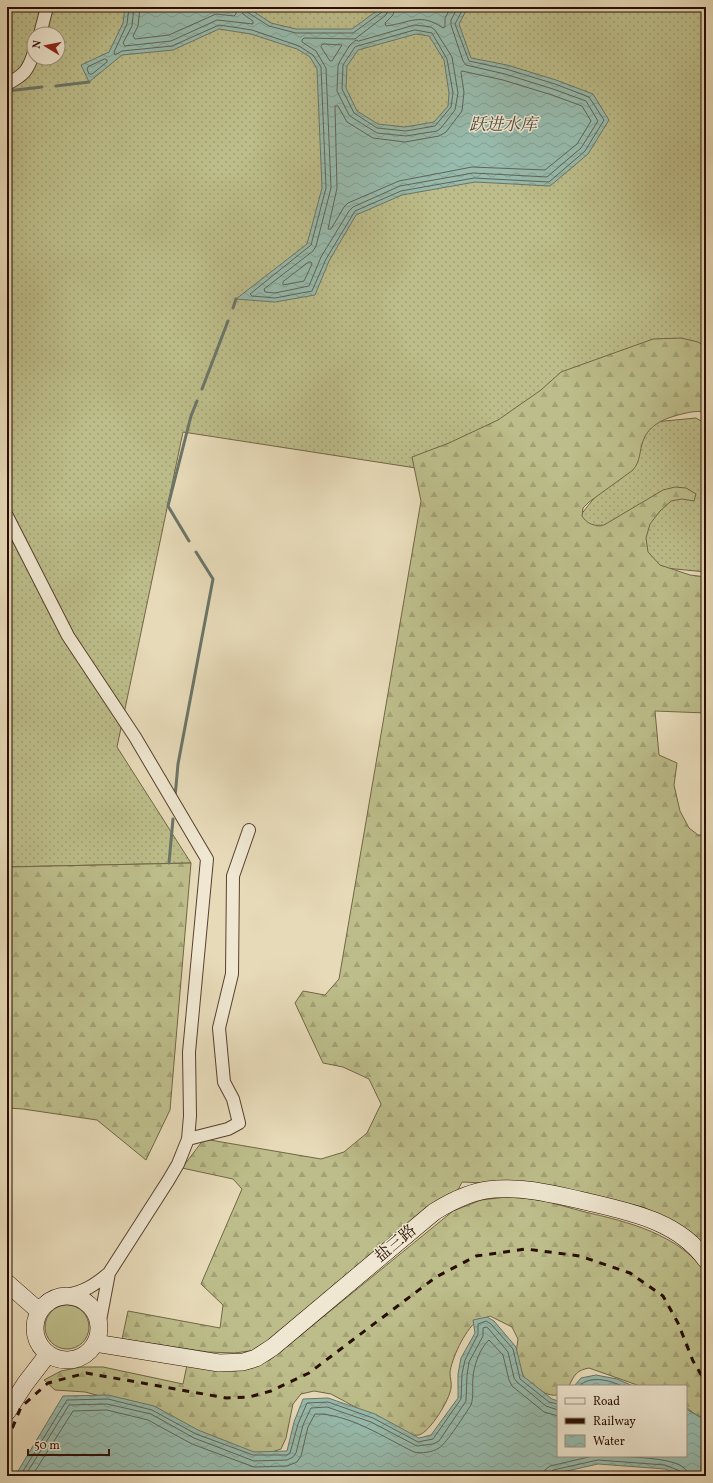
<svg xmlns="http://www.w3.org/2000/svg" width="713" height="1483" viewBox="0 0 713 1483" font-family="Vollkorn,'Noto Serif SC',serif">
  <style>
    .grass { fill: url(#grass-dots); stroke: #726546; fill-rule: evenodd }
    .forest { fill: url(#forest-firs); stroke: #726546 }
    .garden { fill: #bcbd8a; stroke: #726546 }
    .water { fill: url(#water-waves); stroke: #6b7568; fill-rule: evenodd }
    .lines { fill: none; stroke-linecap: round; stroke-linejoin: round }
    .shore { stroke: #606457; stroke-width: 1 }
    .stream { stroke: #6b7568; stroke-width: 3 }
    .minor-casing { stroke: #58402f; stroke-width: 14 }
    .secondary-casing { stroke: #290d01; stroke-width: 18 }
    .minor { stroke: #efe7d1; stroke-width: 12 }
    .secondary { stroke: #efe7d1; stroke-width: 17 }
    .rail { stroke: #290d01; stroke-width: 3; stroke-dasharray: 7 7; stroke-linecap: butt }
    .labels { text-anchor: middle; dominant-baseline: central; stroke-width: 3; stroke-linejoin: round; paint-order: stroke }
    .street-label { font-size: 16px; fill: #290d01; stroke: #efe7d1 }
    .water-label { font-size: 17px; font-style: italic; fill: #504a3d; stroke: #efe7d1 }
  </style>
  <defs>
    <pattern id="grass-dots" width="8" height="8" patternUnits="userSpaceOnUse"><rect width="8" height="8" fill="#bcbd8a"/><path d="M2 2h.1M6 6h.1" fill="none" stroke="#a2a175" stroke-width="1.8" stroke-linecap="round"/></pattern>
    <pattern id="forest-firs" width="22" height="20" patternUnits="userSpaceOnUse"><rect width="22" height="20" fill="#bcbd8a"/><path d="M5 1l3.5 6h-7zM16 11l3.5 6h-7z" fill="#a2a175"/></pattern>
    <pattern id="water-waves" width="16" height="10" patternUnits="userSpaceOnUse"><rect width="16" height="10" fill="#97bbad"/><path d="M0 5q4-4 8 0t8 0" fill="none" stroke="#82a093"/></pattern>
  </defs>
  <rect width="100%" height="100%" fill="#e7dab8"/>
  <filter id="stains"><feTurbulence type="fractalNoise" baseFrequency=".005" numOctaves="4"/><feColorMatrix values="0 0 0 0 .2 0 0 0 0 .09 0 0 0 0 .02 0 0 0 .5 -.17"/></filter>
  <radialGradient id="worn" r=".72"><stop offset=".6" stop-color="#630" stop-opacity="0"/><stop offset="1" stop-color="#630" stop-opacity=".3"/></radialGradient>
  <path class="grass" d="M7,7h699v355l-277,108 -246,-38 -66,315 74,116 -184,4zM34,34h24v24h-24z
    M696,418l10,6v148l-51,-5 -79,-46 78,-99z"/>
  <path class="forest" d="M681,338l17,4 8,5v66c-7,-3 -16,-1 -24,1 -16,4 -33,10 -39,27 -4,11 -2,19 -10,29l-44,32 -6,6 -1,8c6,9 12,10 22,9l59,-35 12,-3 11,1 10,6 -2,7 -12,-2 -11,2 -11,10 -10,13 -4,14 2,14 12,13 30,10 16,2v136l-51,-2 4,44 18,8 -3,22 6,26 9,17 9,7h8v414l-33,-28 -30,-14 -89,-21 -92,-4 -6,12 -200,156 -21,3 -27,-1 -86,-13 6,-28 92,17 3,-23 -22,-21 41,-95 -9,-10 -51,-11 22,-29 117,20 23,-7 23,-19 14,-29 -12,-25 -26,-12 -20,-4 -28,-60 8,-12 22,4 14,-16 82,-478 -9,-44 37,-14 49,-23 43,-30 20,-18 92,-33z
    M191,863l-21,247 -24,50 -49,-40 -74,-11 -16,-1v-241z
    M507,1197c10,1 21,1 31,3 16,3 32,8 47,12 44,10 92,22 121,60v151l-20,-16v-21h-46l-51,-18c-12,2 -15,7 -20,18h-11v9c-13,2 -27,-10 -37,-18l-5,-24 2,-14 -6,-12 -22,-11c-4,2 -11,3 -14,6 -11,8 -25,38 -26,51 0,5 2,10 1,15 -1,11 -21,44 -32,47 -7,1 -14,-2 -21,-5l-67,-36 -17,-3 -13,3 -8,10 -7,34 -5,11 -18,6 -25,-6 -96,-42 -57,-15 -30,-2 -11,-10 17,-9 20,-4h22l80,17 4,-19 47,6 18,-3 18,-8 183,-149 28,-11z"/>
  <path class="garden" d="M45 1327a22 22 0 1 1 44 0a22 22 0 1 1-44 0Z"/>
  <path class="water" d="M125,7h122l24,16 25,6h56l30,-22h86l-9,17 12,34 36,7 49,15 37,14 16,26 -21,34 -38,32 -75,-4 -73,13 -46,20 -27,46 -14,34 -40,7 -39,-3 71,-55 15,-56 -5,-119 -7,-12 -13,-8 -46,-15 -32,-5 -46,21 -51,5 -33,27 -8,-17 28,-13 14,-29zM416,34l13,2 15,24 5,33 -1,13 -14,16 -29,5 -27,-3 -21,-13 -11,-23 1,-22 11,-16z
    M487,1317l7,4 22,26 7,29 29,23 6,2v55h128v-47l20,11v56h-23l-18,-7 -67,-5 -53,12h-530l48,-80 45,-1 46,11 44,24 56,22 33,-1 7,-29 9,-23 25,-1 47,16 44,24 12,-3 27,-37v-24l3,-16 14,-25 -2,-13z
    M596,1375l21,4 16,7h-59l7,-8z"/>
  <g class="lines">
    <path class="shore" d="M129,7l-2,17 -13,28 1,3 7,-4 50,-5 47,-21 33,5 47,16 14,9 8,12 5,121 -15,57 -61,49 2,2 23,2 37,-7 14,-32 29,-48 46,-20 73,-13 75,4 36,-31 19,-31 -15,-23 -34,-13 -49,-15 -37,-8 -14,-37 9,-17
      M134,7l-2,19 -9,17 2,3 46,-5 46,-21 36,4v-3l-10,-7 -2,-7
      M140,7l-2,19 -5,10 2,3 34,-4 47,-21 18,2 2,-2 -1,-7
      M246,7l1,5 22,14 27,7h57l29,-21 2,-5
      M389,7l-3,8 -31,24 -51,-1 -2,2v2l14,9 10,17 5,120 -15,58 -3,5 -49,38 1,3 10,1 34,-7 12,-29 28,-46 4,-4 47,-21 73,-13 74,4 34,-29 17,-27 -12,-20 -33,-12 -48,-15 -39,-9 -3,-4 -12,-36v-5l7,-13
      M395,7l-2,8 -8,8 1,3c24,-3 34,-14 57,2l2,-1v-9l6,-11
      M415,25l16,2 4,3 17,27 6,36 -3,17 -14,18 -4,3 -31,5 -29,-3 -24,-15 -4,-3 -12,-24 1,-25 2,-5 10,-16 6,-5 2,1z
      M415,30l17,3 15,26 6,34 -2,14 -16,19 -29,5 -29,-3 -23,-15 -12,-24 1,-24 12,-18z
      M323,44l19,1 -10,16h-2l-9,-14z
      M105,59l2,1v2l-15,12h-3l-2,-5 1,-2z
      M462,71l41,9 49,15 30,11 9,15 -14,23 -32,26 -73,-3 -73,14 -51,22 -4,4 -13,22h-3l9,-41 -2,-82h3l9,16 26,16 32,4 34,-6 7,-4 16,-21 2,-19 -3,-19z
      M309,262h2l1,2 -8,17 -21,4v-3z
      M579,1386c11,-11 30,-6 43,0
      M610,1456c17,1 62,1 74,12 3,2 3,5 3,8
      M20,1476l47,-76 41,-1 44,11 44,24 57,21h34l3,-2 8,-29 9,-21 21,-1 45,16 45,24 15,-3 28,-40 1,-25 3,-14 13,-26v-10l8,-3 5,3 22,25 7,30 29,23 9,2
      M25,1476l44,-71 38,-1 44,10 43,24 60,23 33,-1 6,-3 3,-4 7,-28 8,-17 16,-1 44,15 46,24 16,-2 6,-3 27,-40 1,-26 2,-13 14,-26v-8l3,-1 2,1 20,24 6,26 3,4 29,24 12,4
      M32,1476l41,-65 34,-1 41,10 44,24 62,23 33,-1 10,-4 4,-6 7,-29 7,-13c33,-1 70,24 99,38 7,2 19,0 25,-4 8,-5 26,-34 32,-43 3,-9 1,-19 2,-28 1,-12 7,-29 16,-37l14,15 6,25 3,6 32,26 14,4
      M544,1476l1,-6 5,-4 43,-10
      M549,1476l1,-3 3,-3 45,-10 67,5 15,6 2,5"/>
    <path class="stream" d="M56,86l33,-4
      M7,91l35,-4
      M233,308l3,-9
      M202,389l26,-68
      M189,541l-21,-35 23,-90 6,-15
      M175,797l3,-33 35,-185 -17,-27
      M169,863l4,-44"/>
    <defs>
      <path id="minor" d="M40,34l7,-27
        M7,84c17,-9 21,-13 27,-32
        M7,516l61,120 67,101 72,122 -18,193 1,64 -2,23 -10,25 -10,17 -59,92c-14,12 -25,19 -43,22
        M188,1139l40,-10 11,-6 -6,-24 -9,-17 -5,-54 13,-54 1,-98 16,-46
        M99,1326l10,-53"/>
      <path id="secondary" d="M7,1283l32,28
        M35 1328a32 32 0 1 1 64 0a32 32 0 1 1-64 0Z
        M95,1343l124,20 24,-1 13,-4 17,-11 161,-135c19,-12 39,-22 62,-23 29,-2 56,5 84,11 45,11 97,19 126,60
        M7,1412l18,-28 23,-30"/>
    </defs>
    <use href="#minor" class="minor-casing"/>
    <use href="#secondary" class="secondary-casing"/>
    <use href="#minor" class="minor"/>
    <use href="#secondary" class="secondary"/>
    <path class="rail" d="M7,1441l14,-34 27,-24 38,-10 140,25 23,-1 22,-6 38,-18 127,-96 40,-21 50,-7 54,7 50,17 33,23 15,27 15,38 13,22"/>
  </g>
  <g class="labels">
    <g class="street-label">
      <text transform="translate(396 1244) rotate(-40)">盐三路</text>
    </g>
    <g class="water-label">
      <text x="503" y="125">跃进水库</text>
    </g>
  </g>
  <rect width="713" height="1483" fill="none" stroke="#e7dab8" stroke-width="24"/>
  <rect x="8" y="8" width="697" height="1467" fill="none" stroke="#290d01" stroke-width="2"/>
  <rect x="12" y="12" width="689" height="1459" fill="none" stroke="#290d01"/>
  <rect x="557" y="1385" width="130" height="72" fill="#efe7d1" stroke="#a0907e"/>
  <rect x="565" y="1398" width="20" height="6" fill="#efe7d1" stroke="#a0907e"/>
  <text x="593" y="1405" font-size="12" fill="#290d01">Road</text>
  <rect x="565" y="1418" width="20" height="6" fill="#290d01" stroke="#a0907e"/>
  <text x="593" y="1425" font-size="12" fill="#290d01">Railway</text>
  <rect x="565" y="1435" width="20" height="12" fill="url(#water-waves)" stroke="#a0907e"/>
  <text x="593" y="1445" font-size="12" fill="#290d01">Water</text>
  <g transform="translate(46 46) rotate(280)"><circle r="19" fill="#efe7d1" stroke="#a0907e"/>
  <path d="M0-3L7 15L0 10L-7 15Z" fill="#8f2418"/>
  <text y="-6" font-size="11" font-weight="bold" text-anchor="middle" fill="#290d01">N</text>
  </g>
  <path d="M28 1449v6h81v-6" fill="none" stroke="#290d01" stroke-width="2"/>
  <text x="34" y="1449" font-size="12" fill="#290d01" stroke="#efe7d1" stroke-width="3" paint-order="stroke">50 m</text>
  <rect width="100%" height="100%" filter="url(#stains)"/>
  <rect width="100%" height="100%" fill="url(#worn)"/>
</svg>
